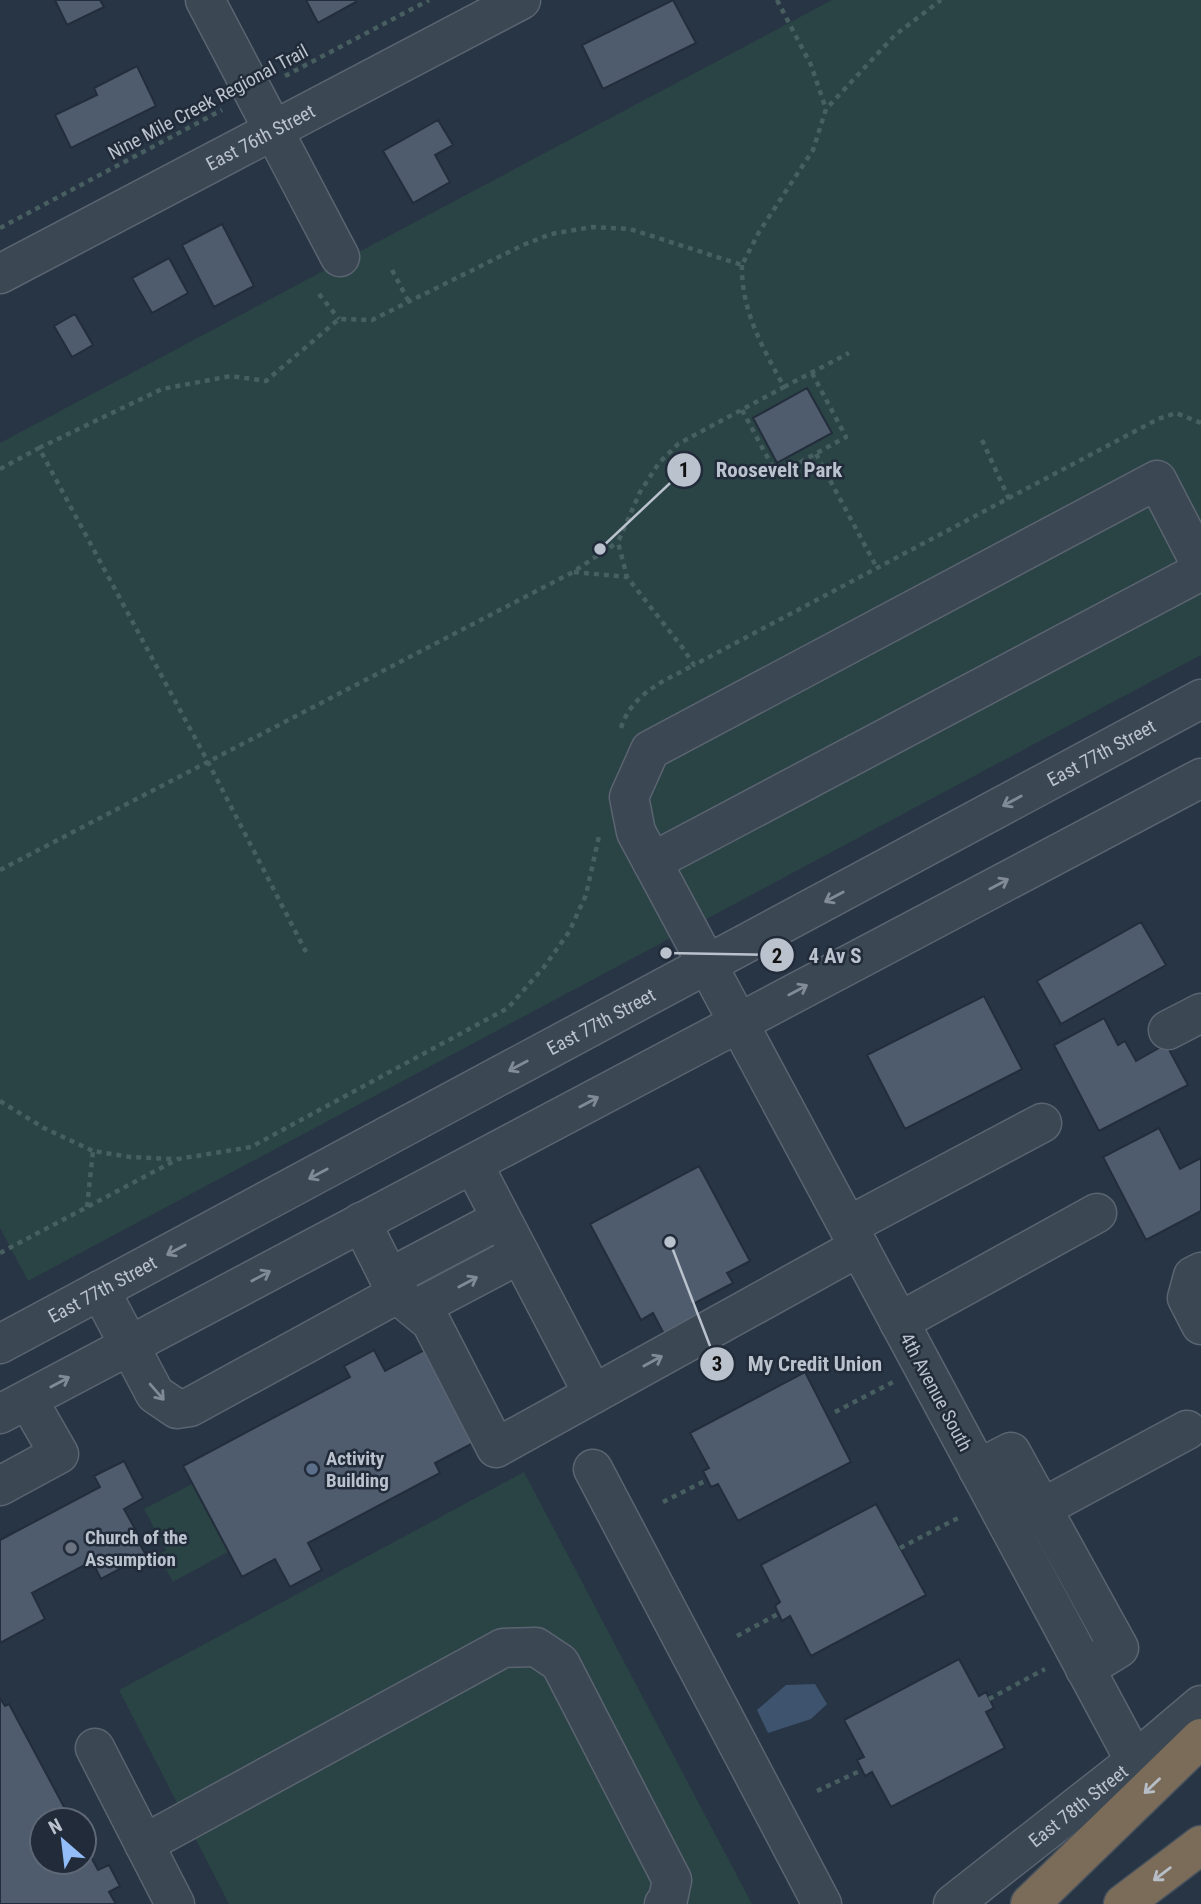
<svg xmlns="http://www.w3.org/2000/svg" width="1201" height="1904" viewBox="0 0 1201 1904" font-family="'Roboto Condensed',sans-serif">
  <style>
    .green { fill: #2a4345 }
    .water { fill: #3e536d }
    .building { fill: #4e5c6d; stroke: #232d3b; stroke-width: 2 }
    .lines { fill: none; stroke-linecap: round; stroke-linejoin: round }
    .minor-casing { stroke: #5b6471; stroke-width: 41 }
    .highway-casing { stroke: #47515e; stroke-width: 41 }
    .path { stroke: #485f61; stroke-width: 4.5; stroke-dasharray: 5 5; stroke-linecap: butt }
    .minor { stroke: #3c4754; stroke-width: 38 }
    .highway { stroke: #7a6c59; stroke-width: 38 }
    .oneway { stroke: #818b97 }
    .oneway2 { stroke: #b7bec7 }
    .service-dot { fill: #5c6f8a; stroke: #212b3a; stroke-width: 2.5 }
    .worship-dot { fill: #6b7280; stroke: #212b3a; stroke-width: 2.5 }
    .labels { text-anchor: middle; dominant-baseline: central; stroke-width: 5; stroke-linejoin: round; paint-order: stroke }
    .street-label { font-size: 19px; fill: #bac2cd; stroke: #212b3a }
    .poi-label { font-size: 19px; font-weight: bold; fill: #bac2cd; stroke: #212b3a; text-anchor: start }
    .leader { fill: none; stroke: #bac2cd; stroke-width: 2.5 }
    .callout-dot { fill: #bac2cd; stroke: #212b3a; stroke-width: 2.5 }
    .mark-label { font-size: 21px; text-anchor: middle; font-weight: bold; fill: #111 }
    .callout-label { font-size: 21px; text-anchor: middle; font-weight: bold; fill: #bac2cd; stroke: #212b3a; stroke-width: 5; stroke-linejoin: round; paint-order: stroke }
  </style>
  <rect width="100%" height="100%" fill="#283544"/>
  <path class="green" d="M832,0h369v655l-1173,626 -28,-53v-785z
    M524,1472l228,432h-523l-110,-214z
    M192,1484l36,68 -55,30 -15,-27 8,-5 -22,-41z"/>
  <path class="water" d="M815,1684l12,20 -16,15 -43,14 -11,-23 29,-25z"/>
  <path class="building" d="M55,0h45l4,7 -37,18z
    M306,0h49l1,2 -38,21z
    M673,0l23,43 -93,46 -21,-44z
    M137,66l19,40 -85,42 -16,-33 42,-20 -3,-7z
    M438,120l15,25 -18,10 15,27 -37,21 -30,-52z
    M222,224l32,62 -40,21 -32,-62z
    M169,258l19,35 -36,20 -20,-35z
    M75,314l18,31 -21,12 -18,-31z
    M807,388l25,45 -55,30 -24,-45z
    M1141,922l25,43 -105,59 -24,-43z
    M984,996l38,73 -117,60 -38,-74z
    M1104,1018l14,27 7,-4 11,20 30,-17 22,41 -89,46 -45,-86z
    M1159,1128l21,41 21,-11v53l-55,29 -43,-83z
    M699,1166l51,95 -23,12 6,10 -40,21 7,13 -35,19 -12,-23 -12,7 -51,-96z
    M428,1348l49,93 -42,22 5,10 -132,70 14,27 -32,17 -15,-28 -33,18 -59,-111 167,-89 -6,-11 30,-16 11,21z
    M805,1372l46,90 -113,59 -20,-37 -7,3 -8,-16 6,-3 -19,-35z
    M124,1461l19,37 -19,11 15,27 -3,2 10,17 -45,24 -9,-18 -60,32 13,26 -45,24v-103l100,-53 -6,-11z
    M876,1504l50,91 -115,61 -21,-40 -8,5 -7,-15 5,-4 -19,-37z
    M959,1659l20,37 7,-4 8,16 -8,4 19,36 -114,59 -19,-35 -7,4 -8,-16 7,-3 -20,-37z
    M0,1698l5,8 4,-2 62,116h-29v42h42v-18l14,26 11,-5 11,21 -11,6 7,12h-116z"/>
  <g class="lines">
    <defs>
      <g id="minor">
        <path d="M205,0l135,257"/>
        <path id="s1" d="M0,274l521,-274"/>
        <path d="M652,862l549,-291"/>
        <path d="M1168,1030l33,-17"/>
        <path d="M473,1164l120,230"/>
        <path d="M361,1222l36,72 34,28 65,126 363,-201"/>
        <path d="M848,1226l194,-103"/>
        <path d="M1201,1272l-8,4 -6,22 14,27"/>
        <path d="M389,1278l112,-59"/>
        <path d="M100,1290l55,104 22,15 13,-2 207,-113"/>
        <path d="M416,1309l104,-55"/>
        <path d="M899,1322l198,-109"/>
        <path id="s2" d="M0,1344l1201,-645"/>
        <path d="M0,1414l1201,-636"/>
        <path d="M593,1469l229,435"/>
        <path d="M978,1469l33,-17 108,196 -34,21"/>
        <path d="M0,1486l59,-32 -31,-54"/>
        <path d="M1020,1520l167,-90"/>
        <path d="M95,1748l80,156"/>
        <path d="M1135,1761l-499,-929 -7,-35 21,-47 507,-270 44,85"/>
        <path d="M144,1844l359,-196 33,-1 24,16 112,217 -4,19 -4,5"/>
        <path id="s3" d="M953,1904l182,-143 66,-56"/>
      </g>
      <path id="highway" d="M1030,1904l171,-166
        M1123,1904l78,-59"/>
    </defs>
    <use href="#minor" class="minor-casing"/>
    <use href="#highway" class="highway-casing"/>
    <path class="path" d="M777,0l34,65 15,44
      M285,76l144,-76
      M0,228l222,-118
      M742,265c-1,46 21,83 42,122l-106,57 -19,19 -19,29 -22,50 9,35 55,70 12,18 464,-246 18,-6 25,10
      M392,270l17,32
      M319,294l20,25
      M784,387l65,-34
      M742,410l35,65 69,-38 -34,-64
      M982,440l27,59
      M39,448l123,-59 69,-13 35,5 73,-62 33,1 151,-75 28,-11 41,-7 38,2 112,36 17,-33 54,-82 13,-41 69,-74 46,-35
      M816,454l61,114
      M0,469l39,-21 169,314 98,190
      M574,572l53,5
      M621,728c11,-35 43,-47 73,-63
      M0,870l573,-298 45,-30
      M0,1101l44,27 49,23
      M87,1207l6,-56 37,6 44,2
      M0,1253l178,-94 73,-12 257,-139 36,-41 25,-35 17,-37 13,-59
      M835,1412l58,-30
      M663,1502l44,-22
      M900,1548l62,-32
      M737,1636l41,-22
      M989,1699l56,-30
      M817,1791l45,-21"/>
    <use href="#minor" class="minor"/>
    <use href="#highway" class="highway"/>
  </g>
  <defs><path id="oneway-shaft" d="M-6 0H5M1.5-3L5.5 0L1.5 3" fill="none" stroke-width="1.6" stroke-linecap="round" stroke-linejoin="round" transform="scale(1.75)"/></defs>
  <g class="oneway">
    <use href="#oneway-shaft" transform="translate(1012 801) rotate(152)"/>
    <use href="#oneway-shaft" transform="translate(999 884) rotate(-28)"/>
    <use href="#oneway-shaft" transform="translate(834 897) rotate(152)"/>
    <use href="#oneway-shaft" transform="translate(798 990) rotate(-28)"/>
    <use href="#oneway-shaft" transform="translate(518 1066) rotate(152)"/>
    <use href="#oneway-shaft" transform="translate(589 1102) rotate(-28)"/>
    <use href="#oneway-shaft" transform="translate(318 1174) rotate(152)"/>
    <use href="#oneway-shaft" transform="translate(176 1250) rotate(152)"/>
    <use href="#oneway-shaft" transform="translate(261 1276) rotate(-28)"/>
    <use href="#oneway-shaft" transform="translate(468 1282) rotate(-28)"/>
    <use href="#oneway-shaft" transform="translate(653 1361) rotate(-29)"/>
    <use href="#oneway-shaft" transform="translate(60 1382) rotate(-28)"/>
    <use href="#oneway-shaft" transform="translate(157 1392) rotate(49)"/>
  </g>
  <g class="oneway2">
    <use href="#oneway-shaft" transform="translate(1152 1786) rotate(136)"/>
    <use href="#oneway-shaft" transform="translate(1162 1874) rotate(143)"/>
  </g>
  <circle class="service-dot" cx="312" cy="1469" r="7"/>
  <circle class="worship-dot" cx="71" cy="1548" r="7"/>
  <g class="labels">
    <g class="street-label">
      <text transform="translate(208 102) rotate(-28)">Nine Mile Creek Regional Trail</text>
      <text stroke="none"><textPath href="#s1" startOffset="294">East 76th Street</textPath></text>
      <text stroke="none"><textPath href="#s2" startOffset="1250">East 77th Street</textPath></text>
      <text stroke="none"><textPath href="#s2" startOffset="682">East 77th Street</textPath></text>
      <text stroke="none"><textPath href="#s2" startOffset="116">East 77th Street</textPath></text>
      <text transform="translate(936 1392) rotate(62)">4th Avenue South</text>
      <text stroke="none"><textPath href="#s3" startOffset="159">East 78th Street</textPath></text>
    </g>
    <g class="poi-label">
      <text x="326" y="1458">Activity<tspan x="326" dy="22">Building</tspan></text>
      <text x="85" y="1537">Church of the<tspan x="85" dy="22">Assumption</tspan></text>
    </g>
  </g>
  <path class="leader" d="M600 549L684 470M666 953L777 955M670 1242L717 1364"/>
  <g class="callout-dot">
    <circle cx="600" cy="549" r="7"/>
    <circle cx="666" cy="953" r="7"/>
    <circle cx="670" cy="1242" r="7"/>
    <circle cx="684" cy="470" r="18"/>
    <circle cx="777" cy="955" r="18"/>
    <circle cx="717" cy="1364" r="18"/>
  </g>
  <g class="mark-label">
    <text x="684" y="477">1</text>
    <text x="777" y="963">2</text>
    <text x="717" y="1371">3</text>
  </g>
  <g class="callout-label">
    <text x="779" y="477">Roosevelt Park</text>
    <text x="835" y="963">4 Av S</text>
    <text x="815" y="1371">My Credit Union</text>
  </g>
  <g transform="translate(63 1841) rotate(332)"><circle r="33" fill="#212b3a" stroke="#5e6775" stroke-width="2"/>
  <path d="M0-5L12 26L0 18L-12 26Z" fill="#93bdf9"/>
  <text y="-10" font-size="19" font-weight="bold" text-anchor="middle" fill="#bac2cd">N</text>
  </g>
</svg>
